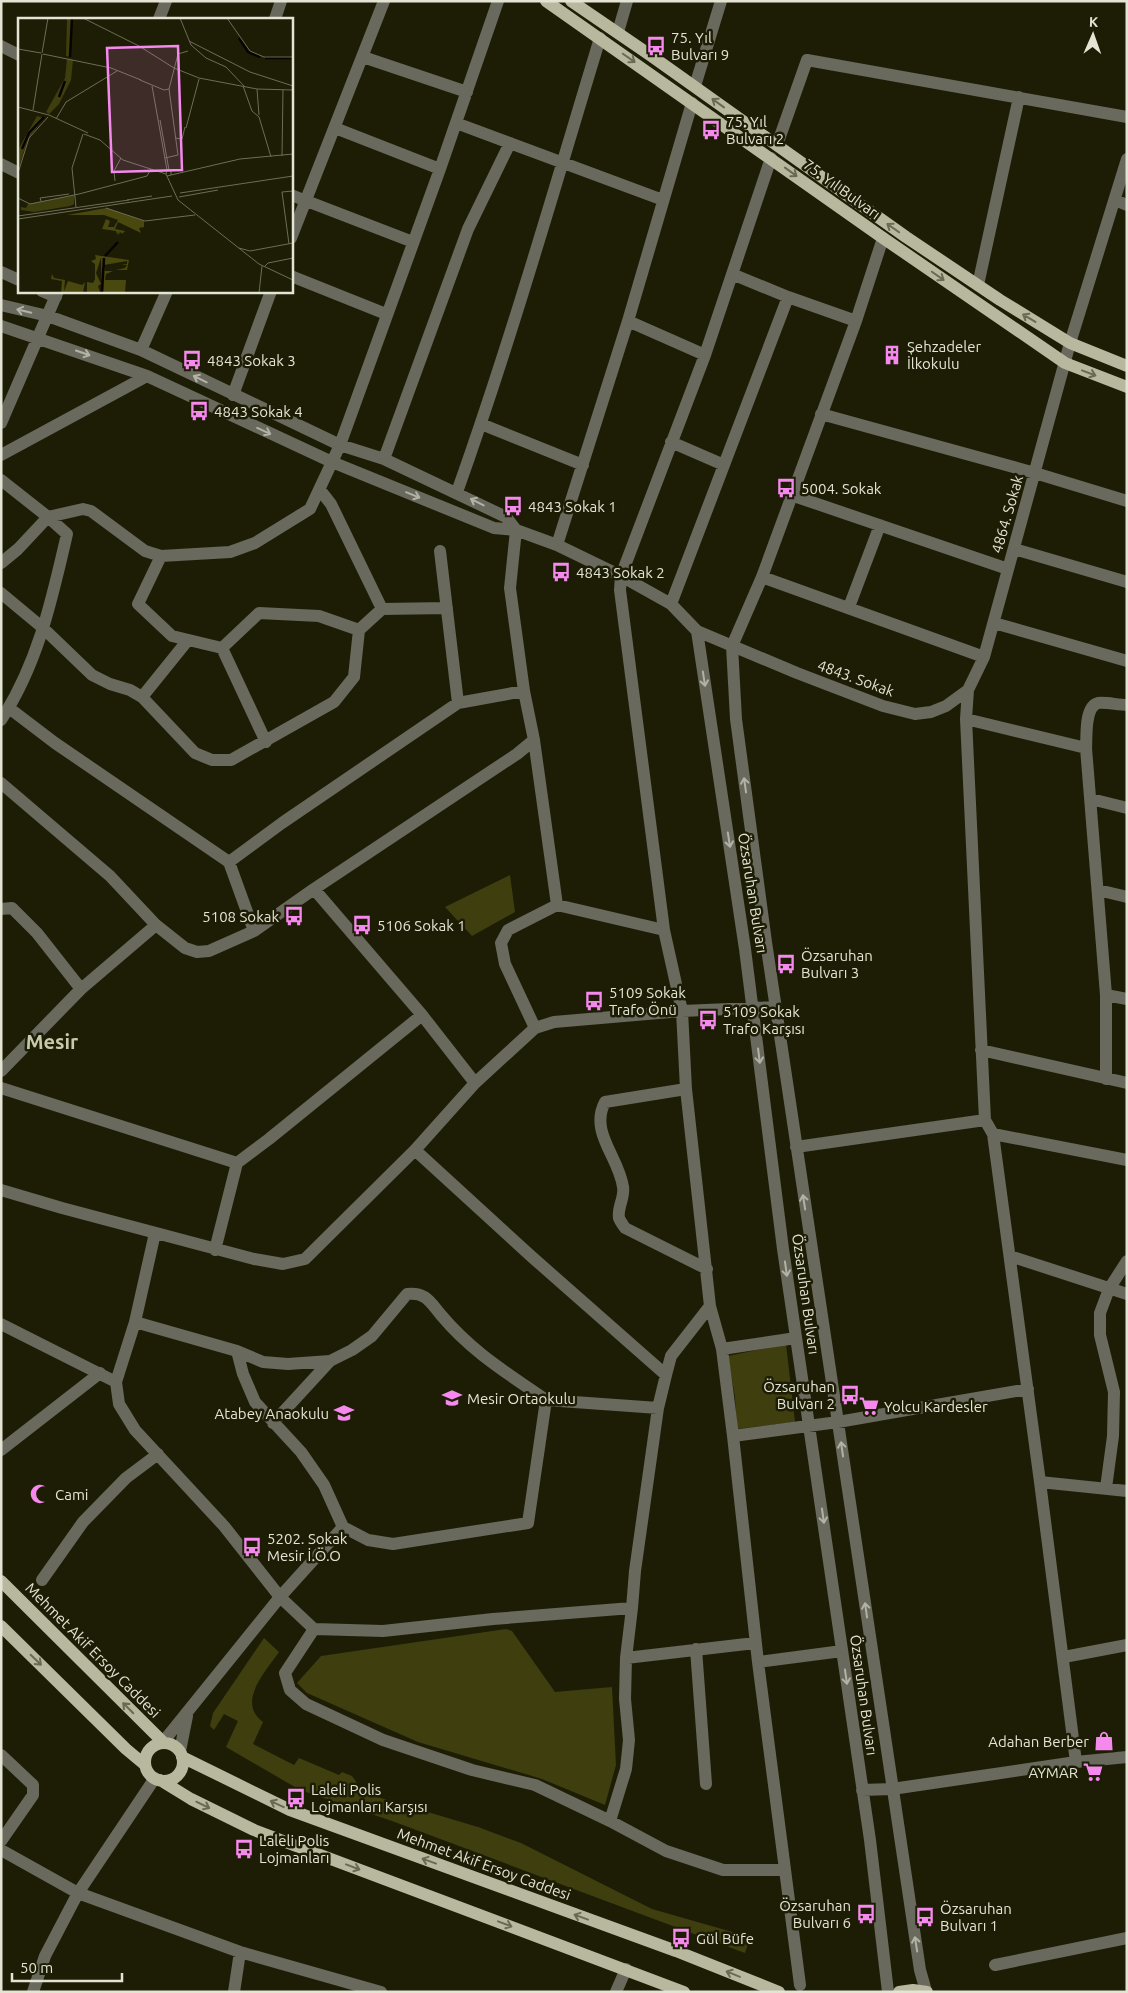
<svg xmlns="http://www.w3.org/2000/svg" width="1128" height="1993" viewBox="0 0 1128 1993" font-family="Ubuntu,sans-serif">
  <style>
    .green { fill: #3f3e0e }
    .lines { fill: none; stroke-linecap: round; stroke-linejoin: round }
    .minor { stroke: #69695d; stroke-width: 12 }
    .major { stroke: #b8b89f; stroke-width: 12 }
    .oneway { stroke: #6a6a52 }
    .oneway2 { stroke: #b3b3a5 }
    .labels { text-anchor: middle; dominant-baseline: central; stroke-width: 5; stroke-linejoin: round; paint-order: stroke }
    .poi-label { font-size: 15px; fill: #e4e4d5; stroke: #1d1d05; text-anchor: start }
    .street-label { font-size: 15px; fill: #e4e4d5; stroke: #1d1d05 }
    .district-label { font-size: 20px; font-weight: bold; fill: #c9caac; stroke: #1d1d05 }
    .inset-river { fill: none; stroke: #080300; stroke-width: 2.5 }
    .inset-road { fill: none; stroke: #6d6d58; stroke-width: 1 }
    .view { fill: #f689ed; fill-opacity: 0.15; stroke: #f689ed; stroke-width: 2.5 }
    .inset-edge { fill: none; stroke: #e4e4d5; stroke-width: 2.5 }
  </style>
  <rect width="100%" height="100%" fill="#1d1d05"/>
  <path class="green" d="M510,875l5,37 -43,24 -27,-29z
    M786,1344l9,78 -58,7 -2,-32 -7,-41z
    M506,1629l6,2 43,61 57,-5 4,78 -11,40 -63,-26 -124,-37 -111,-49 -10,-10 24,-27z
    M264,1638l15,14c-13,19 -43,50 -16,70l-10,22 41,21 5,-7 40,17 3,-3 10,4 12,17 114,34 43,16 131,66 98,28 -5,16 -353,-132 -92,-31 -74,-43 12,-26 -14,-7 -10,16 -4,-4 3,-13z"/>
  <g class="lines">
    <path class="minor" d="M159,19l7,-18
      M275,19l6,-18
      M618,32l9,-31
      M1,46l18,9
      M363,57l104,35
      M695,86l26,-85
      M456,123l207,77
      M335,128l105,41
      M777,145l30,-85 320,57
      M1,164l18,9
      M291,195l122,47
      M1115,200l12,5
      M291,238l93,-237
      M883,238l-27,83 -94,256 -30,69 4,73 30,223 154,1028 6,21
      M1,272l18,8
      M291,276l95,38
      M978,285l41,-188
      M42,291l14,6
      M788,297l68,24
      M1,305l47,11 93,34 199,95 44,14 122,58 10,13 -6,58 14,103 10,49 -17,14 -203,135 -60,42 -45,20 -12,1 -12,-4 -29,-23 -46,-49 -109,-93
      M628,321l77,34
      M1,326l146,50 185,86 162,66 22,2 41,15 64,31 50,28 26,27 100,42 86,33 32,8 16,-2 15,-6 22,-16
      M141,350l26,-59
      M233,395l38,-104
      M821,414l214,59 92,28
      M1,423l57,-132
      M481,424l102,41
      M671,442l53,23
      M1,455l146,-79
      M384,459l84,-230 42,-86
      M1,480l47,37 19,17c-15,65 -29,130 -66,186
      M320,490l11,14 51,105 65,-1
      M457,492c53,-149 97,-302 143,-454
      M791,495l217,74
      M557,545l71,-224 64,-218
      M1014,549l113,33
      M440,551l18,152
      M161,556l-23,48 34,32 50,12 37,-35 60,3 40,14
      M1,563l17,-14 30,-32 35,-8 8,2 54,40 16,5 69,-4 25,-9 55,-34 30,-64 100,-276 58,-168
      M762,577l222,80
      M1,593l42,35 49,47 18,9 20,6 12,7 53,56 17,7h19l103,-58 20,-25 5,-47 23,-21
      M671,604l117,-307 -56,-23
      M849,607l31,-82
      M994,623l133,38
      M697,631l48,318 38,300 87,591 18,152
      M222,648l44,94
      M142,697l46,-57
      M9,708l46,35 174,119 25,69
      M966,719l120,29
      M534,740l23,165
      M1091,799l36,9
      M229,862l53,-39 176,-120 66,-12
      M314,889l108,126 53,68
      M1098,890l29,7
      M1,909l11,-1 25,25 44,56
      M1106,995l21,4
      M535,1028l-30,-64 -4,-21 7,-13 49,-25 107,25
      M981,1050l146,33
      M1,1071l80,-82 75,-64
      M1106,1079v-84l-20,-247c1,-11 -2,-41 12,-45 8,-1 20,2 29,2
      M1,1088l236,75
      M686,1089l-81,13c-16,30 14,55 18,85 2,10 -6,21 -4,31 1,3 4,7 6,10l82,41
      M993,1134l134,26
      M796,1147l189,-27
      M415,1150l117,107 134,118
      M1,1190l61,18 192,51 29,5 22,-5 110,-109 60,-67 60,-55 19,-6 128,-11 94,-4
      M155,1233l-20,89 -19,60 3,22 16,26 89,96 56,71 34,32 69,2 110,-12 139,-11 3,-37 23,-163 8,-33 5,-19 39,-50 -24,-217 -4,-78 -18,-81 -44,-340 1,-14 84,-221 66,-197
      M215,1250l22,-87 32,-24 153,-124
      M1010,1256l117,38
      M710,1306l12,43 11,87 25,226 42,323
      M135,1322l102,29 26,11 25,2 42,-3 22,-11 20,-14 35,-42c19,-2 23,8 34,21 31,37 66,58 105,85l-18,123 -135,21 -25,-4 -25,-13 -19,-42 -23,-33 -46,-50 -12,-28 -6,-23
      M1,1324l115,58
      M722,1349l74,-11
      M546,1400l112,8
      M273,1423l57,-62
      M733,1436l105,-14 190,-33
      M1,1450l99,-77
      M1040,1482l87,9
      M1106,1488l7,-52 1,-44 -14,-57v-22l9,-24 18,-28
      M42,1580l41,-58 43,-44 32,-24
      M314,1629l-29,44 5,17 16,14 77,36 89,30 63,15 75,36 56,30 57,19h62
      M696,1649l10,135
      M1064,1657l63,-12
      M626,1658l129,-15
      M758,1662l84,-11
      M163,1742l117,-145 63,-70
      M180,1751l7,-35
      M1,1755l32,30v10l-32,46
      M1076,1762l-36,-280 -47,-348 -8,-14 -19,-401 2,-29 16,-33 86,-314 57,-184
      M862,1790l30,-1 184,-27 51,-5
      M610,1821l16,-52 3,-29 -4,-41 1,-41 6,-50
      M1,1850l77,43 162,59 141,40
      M995,1965l132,-27
      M33,1992l12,-36 33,-63 77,-115
      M234,1992l6,-40
      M616,1992l10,-23"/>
    <path class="major" d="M546,1l337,237 182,125 62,24
      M571,1l79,54 256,182 94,63 70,43 57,23
      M1,1581l162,161
      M1,1626l125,123 18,15
      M145 1762a19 19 0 1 1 38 0a19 19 0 1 1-38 0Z
      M182,1757l108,53 386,141 103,41
      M160,1780l31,19 63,31 430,162
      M899,1992l14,-2 14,2"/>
  </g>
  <defs><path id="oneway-shaft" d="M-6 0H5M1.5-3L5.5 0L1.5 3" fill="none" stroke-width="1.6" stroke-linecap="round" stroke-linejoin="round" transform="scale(1.25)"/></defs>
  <g class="oneway">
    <use href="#oneway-shaft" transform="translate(629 58) rotate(35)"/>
    <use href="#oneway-shaft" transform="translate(718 103) rotate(-144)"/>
    <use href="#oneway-shaft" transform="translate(791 172) rotate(36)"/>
    <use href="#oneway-shaft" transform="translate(893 228) rotate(-145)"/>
    <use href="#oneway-shaft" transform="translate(938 276) rotate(35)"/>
    <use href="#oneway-shaft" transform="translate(1029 318) rotate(-149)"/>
    <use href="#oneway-shaft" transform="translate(1089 373) rotate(21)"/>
    <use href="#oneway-shaft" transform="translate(36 1660) rotate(44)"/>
    <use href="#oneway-shaft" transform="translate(128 1708) rotate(-135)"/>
    <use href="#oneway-shaft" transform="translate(277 1804) rotate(-155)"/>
    <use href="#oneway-shaft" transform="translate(203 1805) rotate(26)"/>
    <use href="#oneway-shaft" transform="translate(429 1861) rotate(-160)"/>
    <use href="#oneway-shaft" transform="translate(353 1867) rotate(21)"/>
    <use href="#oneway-shaft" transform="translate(581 1917) rotate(-160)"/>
    <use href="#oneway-shaft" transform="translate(505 1924) rotate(21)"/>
    <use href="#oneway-shaft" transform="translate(733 1974) rotate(-158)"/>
  </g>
  <g class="oneway2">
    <use href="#oneway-shaft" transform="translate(24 311) rotate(-166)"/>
    <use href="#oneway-shaft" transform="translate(83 353) rotate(19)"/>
    <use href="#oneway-shaft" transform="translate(200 379) rotate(-154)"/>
    <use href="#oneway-shaft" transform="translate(264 431) rotate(25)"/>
    <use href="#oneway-shaft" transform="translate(413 495) rotate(22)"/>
    <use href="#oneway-shaft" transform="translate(477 502) rotate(-153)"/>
    <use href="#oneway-shaft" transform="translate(704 679) rotate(81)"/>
    <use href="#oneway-shaft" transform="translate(745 785) rotate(-98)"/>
    <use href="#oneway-shaft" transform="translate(729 840) rotate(81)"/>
    <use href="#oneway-shaft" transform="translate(759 1056) rotate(83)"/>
    <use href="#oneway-shaft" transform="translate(804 1202) rotate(-99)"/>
    <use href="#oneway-shaft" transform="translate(786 1269) rotate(82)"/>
    <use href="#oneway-shaft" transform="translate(842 1449) rotate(-98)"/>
    <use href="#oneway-shaft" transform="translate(823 1516) rotate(82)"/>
    <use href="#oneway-shaft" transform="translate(866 1610) rotate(-98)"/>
    <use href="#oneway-shaft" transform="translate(846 1677) rotate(82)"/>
    <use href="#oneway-shaft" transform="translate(916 1944) rotate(-99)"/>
  </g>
  <defs>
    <symbol id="bus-bare" viewBox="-9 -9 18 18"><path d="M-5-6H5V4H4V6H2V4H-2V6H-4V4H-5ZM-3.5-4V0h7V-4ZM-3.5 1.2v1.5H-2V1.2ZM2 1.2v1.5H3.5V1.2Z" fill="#f689ed" stroke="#1d1d05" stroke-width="2.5" paint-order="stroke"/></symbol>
    <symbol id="building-bare" viewBox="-9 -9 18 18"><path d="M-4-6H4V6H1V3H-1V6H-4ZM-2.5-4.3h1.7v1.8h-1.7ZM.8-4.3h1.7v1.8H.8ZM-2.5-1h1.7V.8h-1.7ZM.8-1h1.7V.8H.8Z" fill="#f689ed" stroke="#1d1d05" stroke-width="2.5" paint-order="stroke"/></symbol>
    <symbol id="school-bare" viewBox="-9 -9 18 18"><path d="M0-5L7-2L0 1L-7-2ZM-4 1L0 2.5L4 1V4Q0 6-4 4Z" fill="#f689ed" stroke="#1d1d05" stroke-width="2.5" paint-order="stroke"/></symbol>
    <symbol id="supermarket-bare" viewBox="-9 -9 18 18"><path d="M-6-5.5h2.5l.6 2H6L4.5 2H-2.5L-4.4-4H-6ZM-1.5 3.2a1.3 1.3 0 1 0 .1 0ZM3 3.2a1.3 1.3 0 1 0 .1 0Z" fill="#f689ed" stroke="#1d1d05" stroke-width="2.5" paint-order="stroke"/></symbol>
    <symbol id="mosque-bare" viewBox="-9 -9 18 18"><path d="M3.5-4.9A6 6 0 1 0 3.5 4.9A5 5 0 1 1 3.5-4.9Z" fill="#f689ed" stroke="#1d1d05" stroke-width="2.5" paint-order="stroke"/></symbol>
    <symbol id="shop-bare" viewBox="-9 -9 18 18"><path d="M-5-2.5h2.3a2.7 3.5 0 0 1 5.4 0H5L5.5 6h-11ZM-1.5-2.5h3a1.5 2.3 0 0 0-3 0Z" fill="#f689ed" stroke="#1d1d05" stroke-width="2.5" paint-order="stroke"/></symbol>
  </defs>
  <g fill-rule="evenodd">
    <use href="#bus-bare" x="642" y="32" width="28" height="28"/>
    <use href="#bus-bare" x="697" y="116" width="28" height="28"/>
    <use href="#building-bare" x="878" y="341" width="28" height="28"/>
    <use href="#bus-bare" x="178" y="346" width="28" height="28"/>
    <use href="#bus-bare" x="185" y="397" width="28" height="28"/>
    <use href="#bus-bare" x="772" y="474" width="28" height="28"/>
    <use href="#bus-bare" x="499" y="492" width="28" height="28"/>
    <use href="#bus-bare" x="547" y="558" width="28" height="28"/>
    <use href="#bus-bare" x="280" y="902" width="28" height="28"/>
    <use href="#bus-bare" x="348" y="911" width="28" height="28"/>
    <use href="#bus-bare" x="772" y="950" width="28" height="28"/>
    <use href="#bus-bare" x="580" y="987" width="28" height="28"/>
    <use href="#bus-bare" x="694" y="1006" width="28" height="28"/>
    <use href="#bus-bare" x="836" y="1381" width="28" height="28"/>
    <use href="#school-bare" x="438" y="1384" width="28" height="28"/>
    <use href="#supermarket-bare" x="855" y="1392" width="28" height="28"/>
    <use href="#school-bare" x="330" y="1399" width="28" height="28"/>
    <use href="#mosque-bare" x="26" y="1480" width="28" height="28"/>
    <use href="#bus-bare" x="238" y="1533" width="28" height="28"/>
    <use href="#shop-bare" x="1090" y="1727" width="28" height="28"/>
    <use href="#supermarket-bare" x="1079" y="1758" width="28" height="28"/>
    <use href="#bus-bare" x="282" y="1784" width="28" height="28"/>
    <use href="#bus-bare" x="230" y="1835" width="28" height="28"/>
    <use href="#bus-bare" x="852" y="1900" width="28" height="28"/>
    <use href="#bus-bare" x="911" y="1903" width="28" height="28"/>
    <use href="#bus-bare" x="667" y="1924" width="28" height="28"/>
  </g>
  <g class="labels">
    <g class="poi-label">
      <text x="671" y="37">75. Yıl<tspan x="671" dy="17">Bulvarı 9</tspan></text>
      <text x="726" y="121">75. Yıl<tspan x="726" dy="17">Bulvarı 2</tspan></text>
      <text x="907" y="346">Şehzadeler<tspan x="907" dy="17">İlkokulu</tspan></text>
      <text x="207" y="360">4843 Sokak 3</text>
      <text x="214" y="411">4843 Sokak 4</text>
      <text x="801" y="488">5004. Sokak</text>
      <text x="528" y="506">4843 Sokak 1</text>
      <text x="576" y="572">4843 Sokak 2</text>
      <text x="279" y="916" text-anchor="end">5108 Sokak</text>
      <text x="377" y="925">5106 Sokak 1</text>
      <text x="801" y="955">Özsaruhan<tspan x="801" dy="17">Bulvarı 3</tspan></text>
      <text x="609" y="992">5109 Sokak<tspan x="609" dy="17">Trafo Önü</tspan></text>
      <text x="723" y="1011">5109 Sokak<tspan x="723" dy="17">Trafo Karşısı</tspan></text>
      <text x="835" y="1386" text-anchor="end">Özsaruhan<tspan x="835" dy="17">Bulvarı 2</tspan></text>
      <text x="467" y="1398">Mesir Ortaokulu</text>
      <text x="884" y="1406">Yolcu Kardesler</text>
      <text x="329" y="1413" text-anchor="end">Atabey Anaokulu</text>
      <text x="55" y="1494">Cami</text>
      <text x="267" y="1538">5202. Sokak<tspan x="267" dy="17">Mesir İ.Ö.O</tspan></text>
      <text x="1089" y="1741" text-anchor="end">Adahan Berber</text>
      <text x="1078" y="1772" text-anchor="end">AYMAR</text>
      <text x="311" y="1789">Laleli Polis<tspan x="311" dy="17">Lojmanları Karşısı</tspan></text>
      <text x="259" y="1840">Laleli Polis<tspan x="259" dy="17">Lojmanları</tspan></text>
      <text x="851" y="1905" text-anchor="end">Özsaruhan<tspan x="851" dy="17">Bulvarı 6</tspan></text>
      <text x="940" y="1908">Özsaruhan<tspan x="940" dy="17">Bulvarı 1</tspan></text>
      <text x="696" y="1938">Gül Büfe</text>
    </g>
    <g class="street-label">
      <text transform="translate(842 189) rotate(36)">75. Yıl Bulvarı</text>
      <text transform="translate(1007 514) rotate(-74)">4864. Sokak</text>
      <text transform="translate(856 678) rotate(20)">4843. Sokak</text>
      <text transform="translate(753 893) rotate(81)">Özsaruhan Bulvarı</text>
      <text transform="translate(806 1294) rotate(82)">Özsaruhan Bulvarı</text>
      <text transform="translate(93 1650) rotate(45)">Mehmet Akif Ersoy Caddesi</text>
      <text transform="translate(864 1695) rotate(82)">Özsaruhan Bulvarı</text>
      <text transform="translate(484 1864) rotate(20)">Mehmet Akif Ersoy Caddesi</text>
    </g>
    <g class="district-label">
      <text x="52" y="1041">Mesir</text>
    </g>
  </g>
  <g transform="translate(18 18)">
    <rect width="275" height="275" fill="#1d1d05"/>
    <path d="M49,0h5l-2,39 -4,-1zM49,41l6,1 -2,20 -12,24 -10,10 -3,-2 19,-34zM19,98l7,2 -16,21 -10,30v-19zM56,177v9l-4,2 -36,6 -13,-2v-3l5,1 2,-4z" fill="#3f3e0e"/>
    <path d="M88,190l38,13v6l-5,1 2,5 -23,-11 -3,7 10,2 -3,3 -1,-2 -4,4 3,-5 -3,3 -1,-3 -14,-2 4,-10 4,2 -2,6h6l4,-7 -14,-5h-37zM77,237l34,5 -2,10h-11l9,-2 2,-3 -6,-1h6v-3l-23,4 1,6h8l-7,3 -1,6h21l-1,13h-23l-1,-35 -5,15 5,11 -3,2 2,6 -13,1v-11l6,1 2,-4v-15l-4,-3 5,-2zM34,256l2,4 11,2 -1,11 4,-10 14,4 3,-3 -2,11h-22l1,-12 -11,-2z" fill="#49480e"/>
    <path class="inset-river" d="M221,20l9,14 12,5M52,39l2,-39M247,40h28M41,79l6,-16M4,131l7,-16 15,-16M87,238l13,-14M84,275l2,-35"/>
    <path class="inset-road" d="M65,0l56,28 35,22 25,10 58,11 36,1M162,0l11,27 15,13 20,9 19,20M209,0l23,33 14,6h29M171,23l61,31 43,14M0,31l23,4M24,35l6,-35M25,36l68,14 30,12M122,62l24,10 5,-1M134,68l15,84M225,68l9,25 7,6 12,40M239,71l2,26M0,89l31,8 39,18M15,92l9,-56M38,101l10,-17 51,-31M142,102l9,50M168,110l13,-49M66,116l16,6 23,20 43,14 12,26 81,64 34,16M157,120l7,1 3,-12M264,138l1,-66M147,140l13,-3 -9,-66 9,-35 10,-3M0,155l11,-35 19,-21M148,156l1,-4 4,1v4l-4,1M153,157l69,-16 53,-5M97,163l-1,-10 7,-13M162,175l113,-17M161,179l39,-7M0,180l12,6 49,-10 68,-18 4,-7M109,182l25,-4M23,183l-1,-3 29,-4M58,189l-4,-39 11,-34M88,190l39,13 50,-6M0,198l111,-16M0,201l154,-23M271,226l-7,-52 11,-1M221,230l11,3 43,-8M246,249l4,-4 25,-5M241,275l3,-27"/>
    <path class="view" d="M160,28l4,124 -70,2 -5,-124z"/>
    <rect width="275" height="275" class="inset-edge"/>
  </g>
  <rect width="1128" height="1993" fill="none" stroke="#e4e4d5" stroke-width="5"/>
  <g transform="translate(1093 35) rotate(2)" stroke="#1d1d05" stroke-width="4" paint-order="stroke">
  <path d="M0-4L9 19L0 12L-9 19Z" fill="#e4e4d5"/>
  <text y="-8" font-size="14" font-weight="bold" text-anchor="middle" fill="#e4e4d5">K</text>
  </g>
  <path d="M12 1973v8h110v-8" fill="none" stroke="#e4e4d5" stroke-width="2.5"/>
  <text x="20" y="1973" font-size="15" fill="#e4e4d5" stroke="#1d1d05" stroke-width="4" paint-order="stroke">50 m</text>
</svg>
